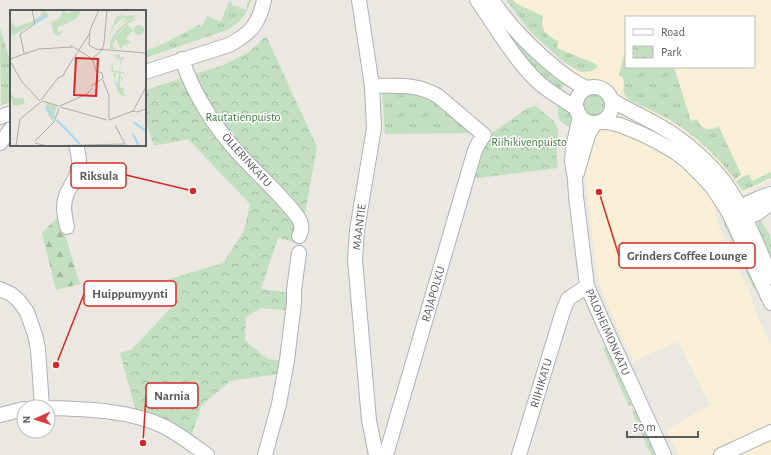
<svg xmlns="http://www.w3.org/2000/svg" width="771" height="455" viewBox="0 0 771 455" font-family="'Alegreya Sans',sans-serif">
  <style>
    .commercial { fill: #f9efd7; fill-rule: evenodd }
    .grass { fill: url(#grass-tufts) }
    .forest { fill: url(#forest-firs) }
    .park { fill: url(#park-crowns) }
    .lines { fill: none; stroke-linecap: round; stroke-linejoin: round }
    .minor-casing { stroke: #aeb1b5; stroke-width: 16 }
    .minor { stroke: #fff; stroke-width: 14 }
    .labels { text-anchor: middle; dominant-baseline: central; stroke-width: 3; stroke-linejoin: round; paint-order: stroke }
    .park-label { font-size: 12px; fill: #3e7c3c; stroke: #fff }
    .street-label { font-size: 12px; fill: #595d60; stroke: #fff }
    .inset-river { fill: none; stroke: #a6d9f5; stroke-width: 2 }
    .inset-road { fill: none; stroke: #acaca9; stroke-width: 1 }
    .view { fill: #d62828; fill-opacity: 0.15; stroke: #d62828; stroke-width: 2 }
    .inset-edge { fill: none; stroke: #595d60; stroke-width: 2 }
    .leader { fill: none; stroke: #d62828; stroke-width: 1.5 }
    .callout-dot { fill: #d62828; stroke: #fff; stroke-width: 1.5 }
    .callout { fill: #fff; stroke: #d62828; stroke-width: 1.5 }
    .callout-label { font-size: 13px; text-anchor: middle; font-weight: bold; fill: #595d60 }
  </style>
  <defs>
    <pattern id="grass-tufts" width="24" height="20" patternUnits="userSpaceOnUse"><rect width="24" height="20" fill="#c2e0bf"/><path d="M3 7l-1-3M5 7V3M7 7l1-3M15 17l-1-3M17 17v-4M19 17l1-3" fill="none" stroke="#a1b99f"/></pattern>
    <pattern id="forest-firs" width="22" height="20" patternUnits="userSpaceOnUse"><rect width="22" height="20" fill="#c2e0bf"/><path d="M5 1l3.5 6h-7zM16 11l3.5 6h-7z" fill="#a1b99f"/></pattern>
    <pattern id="park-crowns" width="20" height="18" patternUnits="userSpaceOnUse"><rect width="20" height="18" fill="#c2e0bf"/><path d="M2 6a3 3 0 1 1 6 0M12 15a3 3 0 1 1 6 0" fill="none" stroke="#a1b99f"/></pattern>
  </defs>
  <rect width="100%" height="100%" fill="#eae8e1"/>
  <path class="commercial" d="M506,0h265v180l-56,29 4,18 32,69 4,15 16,34v110h-92l-13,-25 44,-25 -32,-63 -45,19 -22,-48 -10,-24 -4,-13 -25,-213zM626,17h128v50h-128z"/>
  <path class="grass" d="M249,0h2c-4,15 -11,22 -24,30l-82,28v-7l20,-8 34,-18 3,1 5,-10 14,6 8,-21 3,2v2l14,5z
    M488,0l78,81 -7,13 -39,-37z
    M506,0h7l4,4 26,12c-3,15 2,18 15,25l-1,7 41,17 -2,3 -4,3 -11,1 -11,-6 -11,-8 -29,-27z
    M0,28l11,36v38l-10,3z
    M626,46v21h48l17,54 6,-2c5,12 11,11 22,8l22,47 -6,6c-17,-23 -38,-43 -62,-58 -14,-9 -30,-15 -44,-22 -12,-11 1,-19 -10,-25z
    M405,91l21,4 50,38 -91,1 -3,-42z
    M582 105a11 11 0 1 1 22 0a11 11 0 1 1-22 0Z
    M561,103c10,9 12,11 11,25 -8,-2 -16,-9 -14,-18 0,-3 2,-5 3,-7z
    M771,172v6l-28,13 -7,-9 6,-5 7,-3 3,7z
    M760,220l7,10 4,9v27l-13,-38v-5z
    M729,221l28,64 -1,3 -2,1 -30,-65 1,-2z
    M606,347l24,55 2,3 -3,1 -26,-58z
    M635,410l20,44v1h-4l-19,-43z"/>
  <path class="forest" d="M59,216l21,68 -24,6 -14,-57z"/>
  <path class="park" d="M266,36l51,111 -13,72 -3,20 -5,4 -18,-5 -17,51 31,4 -2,23 -6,-6 -23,-2 -15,9 -1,23 17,15 6,4 13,2 -2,13 -49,7 -28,24 -12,34 -54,-27 -16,-59 11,-3 43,-45 -8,-25 57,-17 21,-32 6,-27 -62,-65 -34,7 -9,-27v-29l78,-25 26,-13z
    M535,106l2,1c6,5 18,13 20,20 3,5 0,12 0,18 -1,8 0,15 1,23l-88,11 11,-35 9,-10 38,-26z"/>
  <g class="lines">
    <defs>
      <path id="minor" d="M359,0l13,86 2,42 -17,102 -2,30 14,160 7,35
        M477,0c19,27 36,57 59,80 12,12 27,19 41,29
        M492,0c18,27 41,50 66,70 9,7 18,14 29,18
        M182,59c11,35 34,70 59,97 12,13 26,26 38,39 6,7 13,14 18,21 5,7 6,13 2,20
        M145,72l84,-27c21,-11 30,-21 35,-45
        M372,86c24,0 44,-3 66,10l46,39 -6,9 -3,6 -89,305
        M576 105a18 18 0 1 1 36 0a18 18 0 1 1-36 0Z
        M612,100c20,13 43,21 62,35 20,13 46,38 58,58 16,27 27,56 39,84
        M580,115l-7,33 -1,13 3,18 1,17 11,90 14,32 63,137
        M0,117l11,-4
        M602,121l18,4 22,9 16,8 17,10 13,10 15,15 10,11 16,25 42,90
        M0,143l11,-14
        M577,173l11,-38 7,-12
        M731,211l28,-13 12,-4
        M737,216l8,3 13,-6 13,-10
        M67,227c-2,-10 -5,-21 -1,-31 1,-4 4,-8 6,-12 8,-15 9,-22 4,-39
        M0,289l11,5 7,6 4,5 5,7 8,23 3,14 4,58
        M48,408c38,1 80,2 115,18 16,8 30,19 44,29
        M0,415l24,-6
        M265,455l14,-51 8,-44 7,-57v-13l5,-37
        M519,455l44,-144 5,-12 19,-13
        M721,455l50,-23"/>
    </defs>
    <use href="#minor" class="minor-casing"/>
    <use href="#minor" class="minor"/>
  </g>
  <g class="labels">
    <g class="park-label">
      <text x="243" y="117">Rautatienpuisto</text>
      <text x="529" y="142">Riihikivenpuisto</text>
    </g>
    <g class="street-label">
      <text transform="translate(247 160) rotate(48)">ÖLLERINKATU</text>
      <text transform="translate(359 227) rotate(-83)">MAANTIE</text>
      <text transform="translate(433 294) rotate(-74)">RAJAPOLKU</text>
      <text transform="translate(608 332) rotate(66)">PALOHEIMONKATU</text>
      <text transform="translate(541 383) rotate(-73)">RIIHIKATU</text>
    </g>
  </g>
  <g transform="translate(10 10)">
    <rect width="136" height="136" fill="#eae8e1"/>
    <path d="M102,0l12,6 13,-1 9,3 -12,-3 1,3 -11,3 -9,8 12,-12 -6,2 -7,7 -6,13 8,-22 7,-2zM109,43l1,2v3l2,-1h2l-5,11 1,5 1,-4v3h3v2l-3,-1 -1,4 3,1v3l-3,-3v9l6,2h-2l-1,4 4,3 -7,-1 -3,-6 -4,-16h3l-1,7 3,3 1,-10 -7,-1 -1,-9 1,3 1,-4v9h6l2,-12 -5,1 4,-3 -4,1 -2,-3v5l-1,-5h5l1,1z" fill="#c2e0bf"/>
    <path d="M127,9l-10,5 7,7 -3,1 -5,-7 -10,10 11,2 -1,2 5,4h-4l1,3 -5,-1 -2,4 -5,-10 -4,6 2,3 4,1h-8v-8l8,-12 11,-9z" fill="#c2e0bf"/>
    <path d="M117,15l4,7 -4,5 -11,-1z" fill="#c2e0bf"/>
    <path d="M33,0l6,5 -1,2 -33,17v13l-1,-13 -4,2 1,-14 5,5 9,-3 1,-3 1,3 4,-2 9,-6zM53,0l4,4 6,-3 14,-1h-5l-6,9 -18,8v6l6,-3 -5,6 -5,-2 -3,-12 8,-3zM2,84l2,4h9l2,6 -12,2 -1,-8h-2zM37,93l10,3 -5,16 -3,-7 -2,2 2,-5 -4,-4z" fill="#c2e0bf"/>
    <path d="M124 20a5 5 0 1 1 10 0a5 5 0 1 1-10 0Z" fill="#c2e0bf"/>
    <path class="inset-river" d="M26,12l11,-6M36,98l9,10M47,110l23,24M123,112l13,9M123,124l6,12"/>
    <path class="inset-road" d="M60,35l21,13M79,35l7,4 50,4M79,35l1,-15 9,-20M14,43l-4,-19 15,-10 -3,-14M82,48l4,13 6,2 1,6M83,48l9,-8 2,-7 3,-33M0,49l29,-10 33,-2M0,51l12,21 18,19M93,70l6,16v23M81,76l11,-7M31,90l17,-22 6,-3v-2l26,-40M32,91l17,5M50,96l27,-12 5,-6M50,97l47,13M122,101l5,1 9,-3M99,110l24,-9 13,-24M105,115l11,21M25,131l19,-19 5,-14M25,133l12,3 77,-2M6,136l4,-27 21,-17"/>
    <path class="view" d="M66,48l22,1 -2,37 -22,-1z"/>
    <rect width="136" height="136" class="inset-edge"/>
  </g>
  <path class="leader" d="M193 191L126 175M599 192L619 256M56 365L84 294M143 443L146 395"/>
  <g class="callout-dot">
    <circle cx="193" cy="191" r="4"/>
    <circle cx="599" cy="192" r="4"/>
    <circle cx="56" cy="365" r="4"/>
    <circle cx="143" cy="443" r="4"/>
  </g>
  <g class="callout">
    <rect x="71" y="163" width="55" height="25" rx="4"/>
    <rect x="619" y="243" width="136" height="25" rx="4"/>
    <rect x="84" y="281" width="92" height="25" rx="4"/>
    <rect x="146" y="383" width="52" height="25" rx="4"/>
  </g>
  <g class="callout-label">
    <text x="99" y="180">Riksula</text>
    <text x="687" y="260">Grinders Coffee Lounge</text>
    <text x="130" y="298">Huippumyynti</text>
    <text x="172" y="400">Narnia</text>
  </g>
  <rect x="625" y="16" width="130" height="52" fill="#ffffff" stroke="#bdbebf"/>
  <rect x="633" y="29" width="20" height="6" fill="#ffffff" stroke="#bdbebf"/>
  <text x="661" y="36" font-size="12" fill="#595d60">Road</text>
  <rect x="633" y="46" width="20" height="12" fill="url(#park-crowns)" stroke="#bdbebf"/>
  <text x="661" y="56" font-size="12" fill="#595d60">Park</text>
  <g transform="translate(36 419) rotate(267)"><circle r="19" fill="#ffffff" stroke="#bdbebf"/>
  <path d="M0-3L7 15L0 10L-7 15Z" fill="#d53c3c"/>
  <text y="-6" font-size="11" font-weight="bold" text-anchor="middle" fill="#595d60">N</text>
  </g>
  <path d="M627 431v6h71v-6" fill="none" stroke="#595d60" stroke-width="2"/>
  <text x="633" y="431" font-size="12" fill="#595d60" stroke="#ffffff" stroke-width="3" paint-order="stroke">50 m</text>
</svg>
